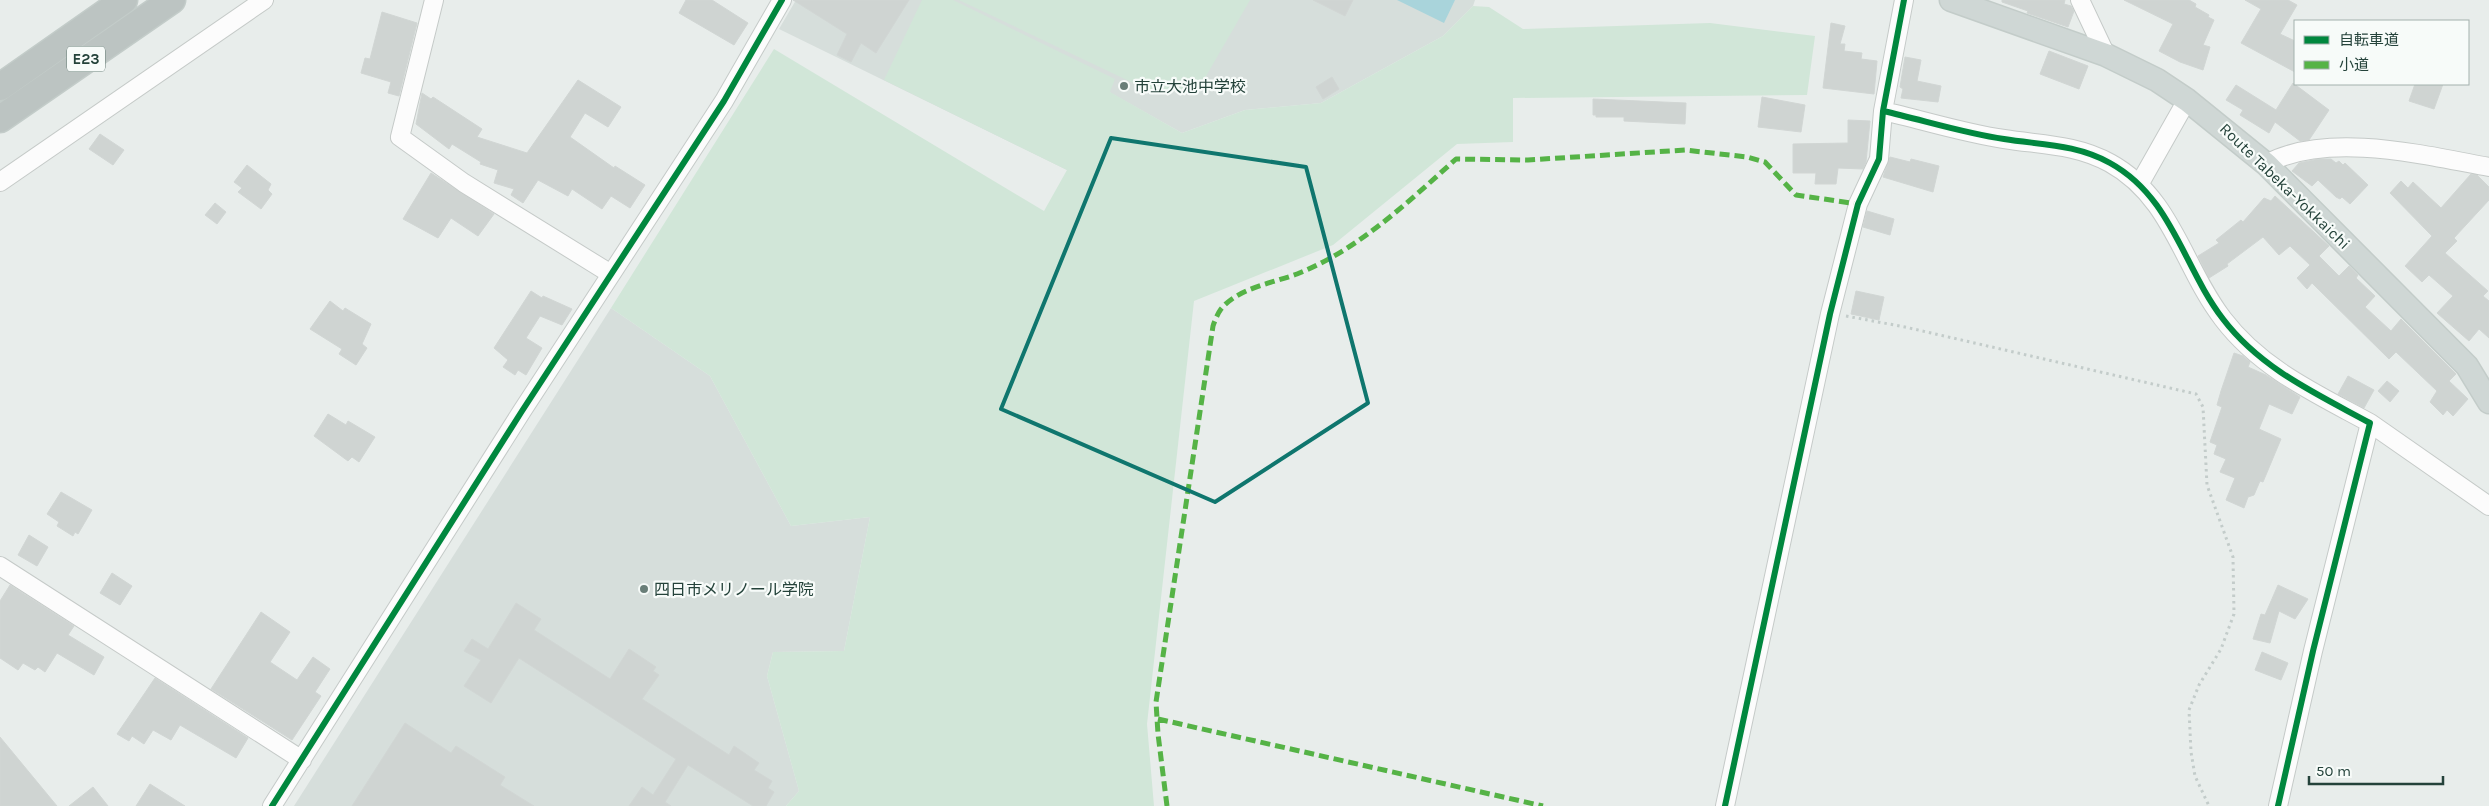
<svg xmlns="http://www.w3.org/2000/svg" width="2489" height="806" viewBox="0 0 2489 806" font-family="Karla,'Noto Sans JP',sans-serif">
  <style>
    .built { fill: #d6dedb }
    .green { fill: #d1e6d8 }
    .water { fill: #a9d4db }
    .building { fill: #cfd4d2; stroke: #d1d6d4 }
    .lines { fill: none; stroke-linecap: round; stroke-linejoin: round }
    .minor-casing { stroke: #c5cac8; stroke-width: 20 }
    .major-casing { stroke: #c3ccc9; stroke-width: 25 }
    .highway-casing { stroke: #c3ccc9; stroke-width: 29 }
    .path { stroke: #c3ccca; stroke-width: 3; stroke-dasharray: 2.5 4; stroke-linecap: butt }
    .minor { stroke: #fcfcfc; stroke-width: 18 }
    .major { stroke: #cfd7d5; stroke-width: 22 }
    .highway { stroke: #bcc4c2; stroke-width: 26 }
    .quiet { stroke: #55b346; stroke-width: 5; stroke-dasharray: 10 5; stroke-linecap: butt }
    .cycleway-casing { stroke: #f7fbf9; stroke-width: 9 }
    .cycleway { stroke: #00873e; stroke-width: 6 }
    .marked { fill: none; stroke: #0f766e; stroke-width: 4; stroke-linejoin: round }
    .poi-dot { fill: #697e78; stroke: #f7fbf9; stroke-width: 2 }
    .labels { text-anchor: middle; dominant-baseline: central; stroke-width: 4.5; stroke-linejoin: round; paint-order: stroke }
    .shield { fill: #f7fbf9; stroke: #637a73; stroke-width: 1 }
    .shield-label { font-size: 15px; font-weight: bold; fill: #24423a }
    .poi-label { font-size: 16px; fill: #24423a; stroke: #f7fbf9; text-anchor: start }
    .street-label { font-size: 16px; fill: #24423a; stroke: #f7fbf9 }
  </style>
  <rect width="100%" height="100%" fill="#e8edeb"/>
  <path class="built" d="M796,0h679l-2,6 -30,30 -122,67 -76,7 -63,23 -73,-41 -42,78 -288,-141z
    M611,308l99,68 81,150 79,-9 -26,134 -71,1 -6,24 32,115 -13,15h-492z"/>
  <path class="green" d="M922,0h31l162,79 -5,13 72,41 63,-23 76,-7 122,-67 30,-30 16,1 34,22 187,-6 105,13 -8,59 -294,3v44l-56,2 -124,101 -139,56 -47,423 7,82h-368l13,-15 -32,-115 6,-24 71,-1 26,-134 -79,9 -81,-150 -99,-68 163,-259 270,162 23,-41 -183,-90z
    M959,0h291l-52,90 -48,1z"/>
  <path class="water" d="M1397,0h58l-11,23z"/>
  <path class="building" d="M686,0h26l36,23 -14,22 -55,-32z
    M793,0h116l-33,53 -15,-10 -10,19 -14,-7 10,-21z
    M1313,0h40l-8,16z
    M2002,0h63l-1,4 7,2 3,5 -6,16 -41,-14 1,-2 -26,-9z
    M2124,0h65l7,4 -1,3 14,8 -1,2 6,3 -11,25 7,2 -7,23 -23,-8 -21,-11 14,-27z
    M2245,0h43l9,5 -17,29 15,7v31l-54,-29 20,-34z
    M382,12l35,11 -18,73 -11,-3 3,-11 -30,-9 4,-15 5,1z
    M1831,23l14,3 -5,18h5l-1,7 18,2 -1,6 16,2 -3,33 -51,-6z
    M2049,51l39,15 -9,23 -39,-15z
    M1905,57l16,3 -4,21 24,5 -3,16 -37,-4 2,-9 -3,-2z
    M1332,77l7,12 -16,10 -7,-12z
    M578,80l43,27 -13,20 -23,-14 -15,24 44,31 1,-2 30,19 -15,23 -19,-12 -9,13 -30,-20 -4,7 -30,-16 -15,23 -12,-8 3,-6 -20,-6 4,-13 -18,-6 1,-2 -29,-18 -3,5 -33,-25 6,-31 9,6 2,-2 49,32 -5,8 50,16z
    M2293,83l36,27 -20,30 -9,1 -25,-19 -6,11 -29,-18 3,-5 -17,-10 10,-15 40,25z
    M2415,84h28l-9,25 -25,-8z
    M1762,97l43,8 -4,27 -43,-5z
    M1593,99l93,4 -1,21 -61,-3v-4h-28v-2h-3z
    M1848,120l22,1 -4,41 -3,7 -25,-1 -2,16h-21l1,-11h-23v-29l55,-1z
    M100,134l24,16 -11,15 -24,-16z
    M1890,157l20,5 1,-3 28,7 -6,26 -50,-15z
    M2319,159h12l5,4 3,-2 4,4 2,-2 23,22 -18,19 -8,-7 -2,2 -4,-2 -18,-17 -6,6 -20,-15 7,-8z
    M247,165l24,19 -3,6 4,4 -11,15 -23,-17 4,-4 -8,-6z
    M431,173l63,41 -16,22 -27,-18 -13,20 -35,-19z
    M2471,174l6,1 12,12v13l-35,38 3,3 -12,12 43,38 -5,5 6,5v37l-10,-9 -10,12 -32,-28 16,-17 -24,-21 -7,7 -17,-16 27,-30 -42,-43 11,-12 7,7 5,-6 28,26z
    M2275,196l54,50 -10,10 20,20 10,-10 9,9 -2,3 19,18 -10,11 26,24 10,-12 55,55 -7,7 19,18 -15,17 -6,-6 -4,5 -13,-13 7,-11 -41,-39 -7,7 -77,-76 -5,6 -10,-11 13,-13 -20,-19 -11,9 -16,-18 -36,27 1,2 -19,12 -11,-22 21,-13 -3,-3 25,-20 2,2 21,-24 7,3z
    M215,203l11,9 -9,12 -12,-9z
    M1867,211l27,8 -4,16 -27,-8z
    M531,291l11,7 1,-2 29,13 -10,16 -22,-9 -14,22 16,10 -16,27 -8,-5 -3,5 -12,-8 5,-7 -14,-12z
    M1856,291l28,6 -5,23 -28,-6z
    M330,301l13,10 2,-3 26,16 -9,20 5,4 -11,17 -17,-11 3,-5 -32,-20z
    M2234,353l9,3 7,6 -2,5 18,8 34,22 -8,17 -23,-10 -10,25 22,10 -18,43 -3,-1 -6,14 -6,2 -4,11 -18,-8 9,-22 -15,-6 6,-13 -12,-5 3,-9 -7,-3 12,-35 -5,-2 4,-14z
    M2348,376l26,14 -10,18 -26,-14z
    M2387,381l12,10 -9,11 -12,-11z
    M328,414l18,11 2,-4 27,16 -16,25 -7,-5 -4,4 -34,-25z
    M61,492l31,18 -14,24 -3,-2 -2,4 -16,-10 2,-4 -12,-8z
    M29,535l19,12 -11,19 -19,-11z
    M112,573l20,13 -12,19 -20,-12z
    M10,585l64,41 -6,9 36,22 -10,18 -37,-22 -12,19 -7,-5 -3,3 -12,-7 -5,7 -18,-12v-57z
    M2278,585l30,14 -13,20 -16,-8 -9,32 -17,-4 8,-25 4,1z
    M516,603l25,16 -7,11 76,49 19,-30 27,18 -3,4 6,4 -17,24 87,56 5,-9 25,17 -5,7 18,11 -4,7 6,4 -8,14h-13l-65,-41 -23,37 6,4h-42l13,-19 11,8 23,-36 -157,-101 -28,45 -27,-17 17,-26 -17,-9 8,-12 16,10z
    M261,612l29,20 -20,30 27,18 16,-23 17,12 -15,23 6,4 -29,44 -81,-51z
    M2262,652l26,11 -7,17 -26,-10z
    M155,678l93,60 -12,20 -56,-33 -9,15 -18,-10 -9,14 -12,-8 -3,5 -12,-7z
    M405,723l46,30 5,-7 49,31 -5,8 34,21h-182z
    M0,737l57,69h-57z
    M150,784l35,22h-49z
    M93,787l15,19h-39z"/>
  <g class="lines">
    <defs>
      <path id="minor" d="M434,0l-34,137 64,46 147,91
        M2080,0l26,55
        M1883,111c40,9 80,22 121,28 37,6 72,5 106,24 62,34 73,104 113,156 38,50 94,75 147,104l-57,228 -35,155
        M2266,164c61,-33 158,-9 223,3
        M0,182l264,-182
        M2140,183l47,-83
        M2370,423l119,83
        M0,566l302,194
        M272,806l250,-395 202,-310 58,-101
        M1725,806l105,-492 28,-110 21,-45 4,-48 21,-111"/>
      <path id="major" d="M1951,0l155,55 51,25 30,20 79,64 201,202 22,36"/>
      <path id="highway" d="M0,87l124,-87
        M0,119l172,-119"/>
    </defs>
    <use href="#minor" class="minor-casing"/>
    <use href="#major" class="major-casing"/>
    <use href="#highway" class="highway-casing"/>
    <path class="path" d="M1846,316l59,11 291,67 7,13 4,78 26,72 1,57 -13,35 -22,36 -10,25 2,42 4,24 14,30"/>
    <use href="#minor" class="minor"/>
    <use href="#major" class="major"/>
    <use href="#highway" class="highway"/>
    <path class="quiet" d="M1158,719l385,87
      M1167,806l-9,-72 -2,-32 57,-376c2,-6 5,-13 8,-17 17,-21 52,-26 76,-35 61,-24 110,-71 159,-115l72,1 157,-10 62,7 18,5 31,33 62,9"/>
    <defs>
      <path id="cycleway" d="M1883,111c40,9 80,22 121,28 37,6 72,5 106,24 62,34 73,104 113,156 38,50 94,75 147,104l-57,228 -35,155
        M272,806l250,-395 202,-310 58,-101
        M1725,806l105,-492 28,-110 21,-45 4,-48 21,-111"/>
    </defs>
    <use href="#cycleway" class="cycleway-casing"/>
    <use href="#cycleway" class="cycleway"/>
  </g>
  <path class="marked" d="M1111,138l195,29 62,236 -153,99 -214,-93z"/>
  <g class="poi-dot">
    <circle cx="1124" cy="86" r="5"/>
    <circle cx="644" cy="589" r="5"/>
  </g>
  <g class="labels">
    <rect class="shield" x="67" y="46.5" width="38" height="25" rx="4"/>
    <g class="shield-label">
      <text x="86" y="59">E23</text>
    </g>
    <g class="poi-label">
      <text x="1134" y="86">市立大池中学校</text>
      <text x="654" y="589">四日市メリノール学院</text>
    </g>
    <g class="street-label">
      <text transform="translate(2285 186) rotate(44)">Route Tabeka-Yokkaichi</text>
    </g>
  </g>
  <rect x="2294" y="20" width="175" height="65" fill="#f7fbf9" stroke="#a3b1ad"/>
  <rect x="2304" y="36" width="25" height="8" fill="#00873e" stroke="#a3b1ad"/>
  <text x="2339" y="45" font-size="15" fill="#24423a">自転車道</text>
  <rect x="2304" y="61" width="25" height="8" fill="#55b346" stroke="#a3b1ad"/>
  <text x="2339" y="70" font-size="15" fill="#24423a">小道</text>
  <path d="M2309 776v8h134v-8" fill="none" stroke="#24423a" stroke-width="2.5"/>
  <text x="2316" y="776" font-size="15" fill="#24423a" stroke="#f7fbf9" stroke-width="4" paint-order="stroke">50 m</text>
</svg>
